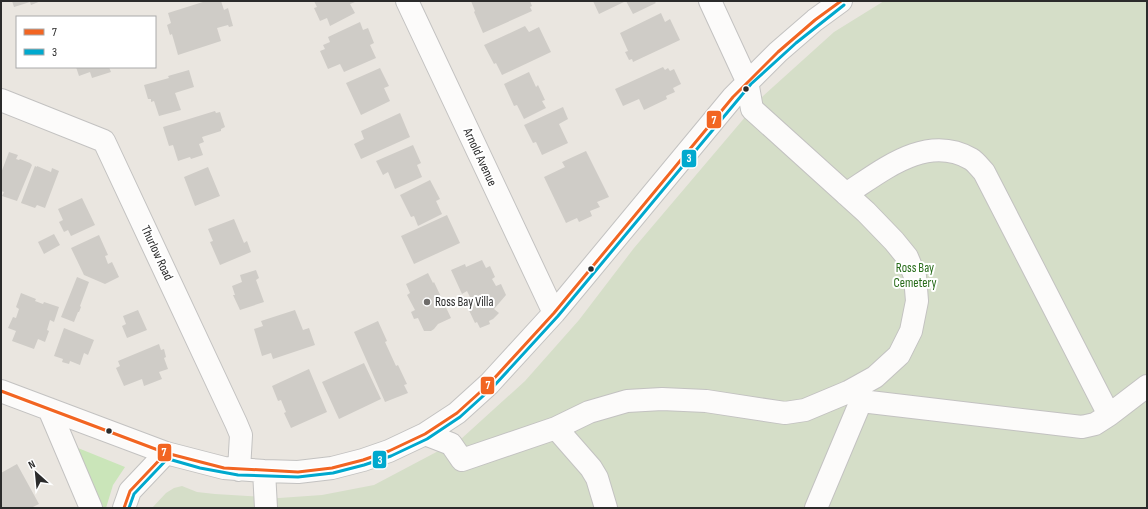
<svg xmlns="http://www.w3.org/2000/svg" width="1148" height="509" viewBox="0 0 1148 509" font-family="'Sofia Sans Condensed',sans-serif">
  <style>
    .green { fill: #cae5b9 }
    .cemetery { fill: #d5dec8 }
    .building { fill: #cfccc7 }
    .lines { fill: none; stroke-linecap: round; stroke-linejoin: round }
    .minor-casing { stroke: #c3c2c1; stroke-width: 24 }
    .minor { stroke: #fcfbfa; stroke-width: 22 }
    .bus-1-casing { stroke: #fff; stroke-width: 6 }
    .bus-2-casing { stroke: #fff; stroke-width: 6 }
    .bus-1 { stroke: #f26522; stroke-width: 3 }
    .bus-2 { stroke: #00a9ce; stroke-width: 3 }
    .bus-dot { fill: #2b2b2b; stroke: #fff; stroke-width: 1.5 }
    .poi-dot { fill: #6e6c6a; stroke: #fff; stroke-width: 1.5 }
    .labels { text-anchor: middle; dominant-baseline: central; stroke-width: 4; stroke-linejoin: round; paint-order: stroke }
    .street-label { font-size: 13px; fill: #2b2b2b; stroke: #fff }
    .park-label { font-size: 13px; fill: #276b19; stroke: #fff }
    .poi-label { font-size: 13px; fill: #2b2b2b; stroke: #fff; text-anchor: start }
    .line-badge { stroke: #fff; stroke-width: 1.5 }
    .badge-label { font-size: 11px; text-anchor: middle; font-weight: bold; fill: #fff }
  </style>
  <rect width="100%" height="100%" fill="#eae6e0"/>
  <path class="green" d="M73,446l52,21 -12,18 -7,23h-12z"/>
  <path class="cemetery" d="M884,1h263v507h-995l14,-15 8,-5 8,-2 15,6 18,2 64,4 43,-3 52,-10 87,-46 64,-58 54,-61 55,-72 129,-152 71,-64z"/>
  <path class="building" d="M12,1h29l-10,4 -1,-3 -16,5z
    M206,1h15l3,9 4,-2 5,18 -4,1 -1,-2 -11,3 4,13 -43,14 -6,-21 -2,1 -3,-10 4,-2 -3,-10z
    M314,1h40l1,1 -5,2 5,9 -25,13 -3,-8 -7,3 -6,-13 3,-1z
    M471,1h59l2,5 -2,1 2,4 -49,22 -9,-21 1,-1z
    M593,1h33l-27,13z
    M626,1h28l2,2 -23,11z
    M661,13l4,9 5,-3 10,21 -47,22 -1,-3 -3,1 -4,-8 3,-1 -8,-18z
    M360,22l3,8 5,-2 6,15 -4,2 6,13 -32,14 -4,-8 -12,5 -8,-18 5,-2 -2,-4 7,-3 -2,-5z
    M525,26l4,6 10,-5 12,25 -49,23 -6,-12 -2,1 -10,-19z
    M76,67h33l2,5 -19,6 -2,-6 -11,4z
    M663,67l2,3 3,-2 2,3 4,-2 7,15 -8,4 2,4 -9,4 1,3 -23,11 -5,-11 -16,7 -8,-17z
    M380,68l9,18 -5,2 6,13 -29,14 -15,-32z
    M189,70l5,17 -19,6 6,17 -22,6 -5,-15 -3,1v-3h-3l-4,-14 25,-7 -1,-2z
    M529,72l7,15 2,-2 7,15 -3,1 4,7 -22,11 -7,-14 -3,1 -10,-22z
    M563,107l5,12 -9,5 9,19 -26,12 -6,-13 -3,1 -9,-18z
    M215,111l1,2 4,-1 5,15 -4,2v2l-19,6 2,5 -5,2 4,11 -12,4 -1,-2 -12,4 -5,-16 -4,1 -6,-19z
    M400,113l10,24 -49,22 -7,-15 10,-5 -3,-8z
    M413,145l8,18 -4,2 5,12 -27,12 -7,-17 -5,3 -7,-14z
    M586,151l23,46 -12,5 3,5 -10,4 2,5 -13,6 -2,-4 -11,5 -22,-46 21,-10 -3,-5z
    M9,152l9,3 -2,4 3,1 1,-1 10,4 2,2 -15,36 -15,-5 2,-4 -3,-1v-18z
    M35,166l2,1v-1l14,6 1,-4 7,3 -14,37 -8,-3 -2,3 -14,-5z
    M208,167l12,29 -25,10 -11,-29z
    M430,180l10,19 -4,2 6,13 -24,12 -4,-10 -3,1 -11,-22z
    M82,198l13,27 -24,11 -3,-6 -4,2 -5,-10 4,-2 -5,-11z
    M447,215l13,28 -46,21 -13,-28z
    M234,219l10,24 3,-2 4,11 -31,13 -10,-23 3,-1 -5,-12z
    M54,234l6,11 -16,9 -6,-12z
    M99,235l9,20 -3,1 3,8 4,-2 7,15 -14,7 -21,-9 -13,-27z
    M482,260l4,8 4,-2 5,11 -3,2 4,7 5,-2 5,11 -12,14 5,4 -6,6 -4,2 1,3 -10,4 -3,-6 -2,1 -9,-19 6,-3 -5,-10 -5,3 -11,-24 14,-6 1,3z
    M256,270l3,8 -3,2 8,22 -24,8 -7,-15h2l-3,-9 10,-4 -2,-7z
    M428,273l5,10 1,-1 17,36 -13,6 -4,5 -3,2h-7l-6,-13 -4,1 -3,-7 4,-2 -8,-15 3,-2 -4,-9z
    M77,277l12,5 -9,24 1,1 -2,5h-1l-4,10 -13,-5z
    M21,293l15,6 -1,2 8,3 1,-2 15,5 -5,15 -4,-2 -3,10 2,1 -4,11 -7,-3 -4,10 -22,-8 4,-10 -8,-3 5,-11 3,1 3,-9 -3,-2z
    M138,310l9,20 -20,8 -5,-12 4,-2 -3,-8z
    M295,310l8,20 6,-2 6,17 -42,14 -2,-6 -9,3 -8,-27 9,-3 -2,-5z
    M378,321l9,20 -2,1 11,24 2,-1 9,19 -3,1 4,8 -23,9 -31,-70z
    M64,328l30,12 -6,15 -4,-2 -4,12 -10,-4 -1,3 -7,-2 1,-3 -9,-3z
    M159,344l2,6 3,-1 2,8 -2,1 4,11 -9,3 3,7 -18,7 -2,-7 -18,7 -8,-18 4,-2 -2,-5z
    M364,363l17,36 -42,20 -17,-37z
    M309,369l18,43 -36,16 -7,-15 2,-1 -5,-12 -3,1 -6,-15z
    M17,464l22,40 -8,4h-30v-35z"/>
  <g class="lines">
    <defs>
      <path id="minor" d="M407,1l147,312
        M1,100l103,41 132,282 5,12 -2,35
        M846,194c36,-23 80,-61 125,-35 5,3 9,9 13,13l125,243 -14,9 -13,3 -221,-26
        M1,391l165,62 58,15 40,3 34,1 34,-4 31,-8 26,-9 36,-17 32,-21 32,-29 65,-71 179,-216 45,-45 37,-32 26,-19
        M49,409l42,99
        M1109,415l38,-29
        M556,428l35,40 6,10 9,30
        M425,434l26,10 11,16 94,-32 33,-16 38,-11 35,-2 44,2 79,12 20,-3 43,-18 27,-15 24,-22 12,-24 6,-30 -2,-25 -8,-19 -13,-16 -28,-29 -114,-103 -5,-28 -37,-80
        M264,471l2,37
        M124,508l6,-17 36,-38
        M816,508l45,-107"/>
    </defs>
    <use href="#minor" class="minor-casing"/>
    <use href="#minor" class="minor"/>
    <defs>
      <path id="bus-1" d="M1,391l165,62 58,15 74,4 34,-4 31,-8 26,-9 36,-17 32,-21 32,-29 65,-71 179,-216 45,-45 37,-32 26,-19
        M124,508l6,-17 36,-38"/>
      <path id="bus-2" d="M165,458l35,10 38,7 60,2 35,-4 31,-8 27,-9 36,-17 33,-22 33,-30 65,-71 193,-232 45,-41 48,-38
        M129,508l5,-14 36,-38"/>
    </defs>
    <use href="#bus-1" class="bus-1-casing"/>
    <use href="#bus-2" class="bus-2-casing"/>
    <use href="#bus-1" class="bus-1"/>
    <use href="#bus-2" class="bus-2"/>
  </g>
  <g class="bus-dot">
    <circle cx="746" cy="89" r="3.5"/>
    <circle cx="591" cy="269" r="3.5"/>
    <circle cx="109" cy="431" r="3.5"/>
  </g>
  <circle class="poi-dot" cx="427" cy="302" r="4"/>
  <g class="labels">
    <g class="street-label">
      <text transform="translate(480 157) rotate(65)">Arnold Avenue</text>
      <text transform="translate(157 253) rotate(65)">Thurlow Road</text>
    </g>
    <g class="park-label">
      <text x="915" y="268">Ross Bay<tspan x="915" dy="15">Cemetery</tspan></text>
    </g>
    <g class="poi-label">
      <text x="435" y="302">Ross Bay Villa</text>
    </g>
  </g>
  <g class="line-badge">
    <rect x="706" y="110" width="16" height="19" rx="4" fill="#f26522"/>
    <rect x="681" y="149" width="16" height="19" rx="4" fill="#00a9ce"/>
    <rect x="480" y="376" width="15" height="19" rx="4" fill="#f26522"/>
    <rect x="157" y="443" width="15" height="19" rx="4" fill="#f26522"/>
    <rect x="372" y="450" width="15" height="19" rx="4" fill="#00a9ce"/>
  </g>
  <g class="badge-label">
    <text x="714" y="124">7</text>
    <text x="689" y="162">3</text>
    <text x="488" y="389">7</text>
    <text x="164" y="456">7</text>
    <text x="380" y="464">3</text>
  </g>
  <rect width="1148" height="509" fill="none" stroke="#2b2b2b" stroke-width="4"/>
  <rect x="16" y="16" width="140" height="52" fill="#ffffff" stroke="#aaaaaa"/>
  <rect x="24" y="29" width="20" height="6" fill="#f26522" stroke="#aaaaaa"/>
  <text x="52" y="36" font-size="12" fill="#2b2b2b">7</text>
  <rect x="24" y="49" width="20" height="6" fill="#00a9ce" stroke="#aaaaaa"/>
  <text x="52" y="56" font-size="12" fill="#2b2b2b">3</text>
  <g transform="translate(36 473) rotate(333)" stroke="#ffffff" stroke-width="3" paint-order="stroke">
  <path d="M0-3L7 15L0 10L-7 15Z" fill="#2b2b2b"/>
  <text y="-6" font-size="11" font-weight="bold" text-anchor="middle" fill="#2b2b2b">N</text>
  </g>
</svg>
